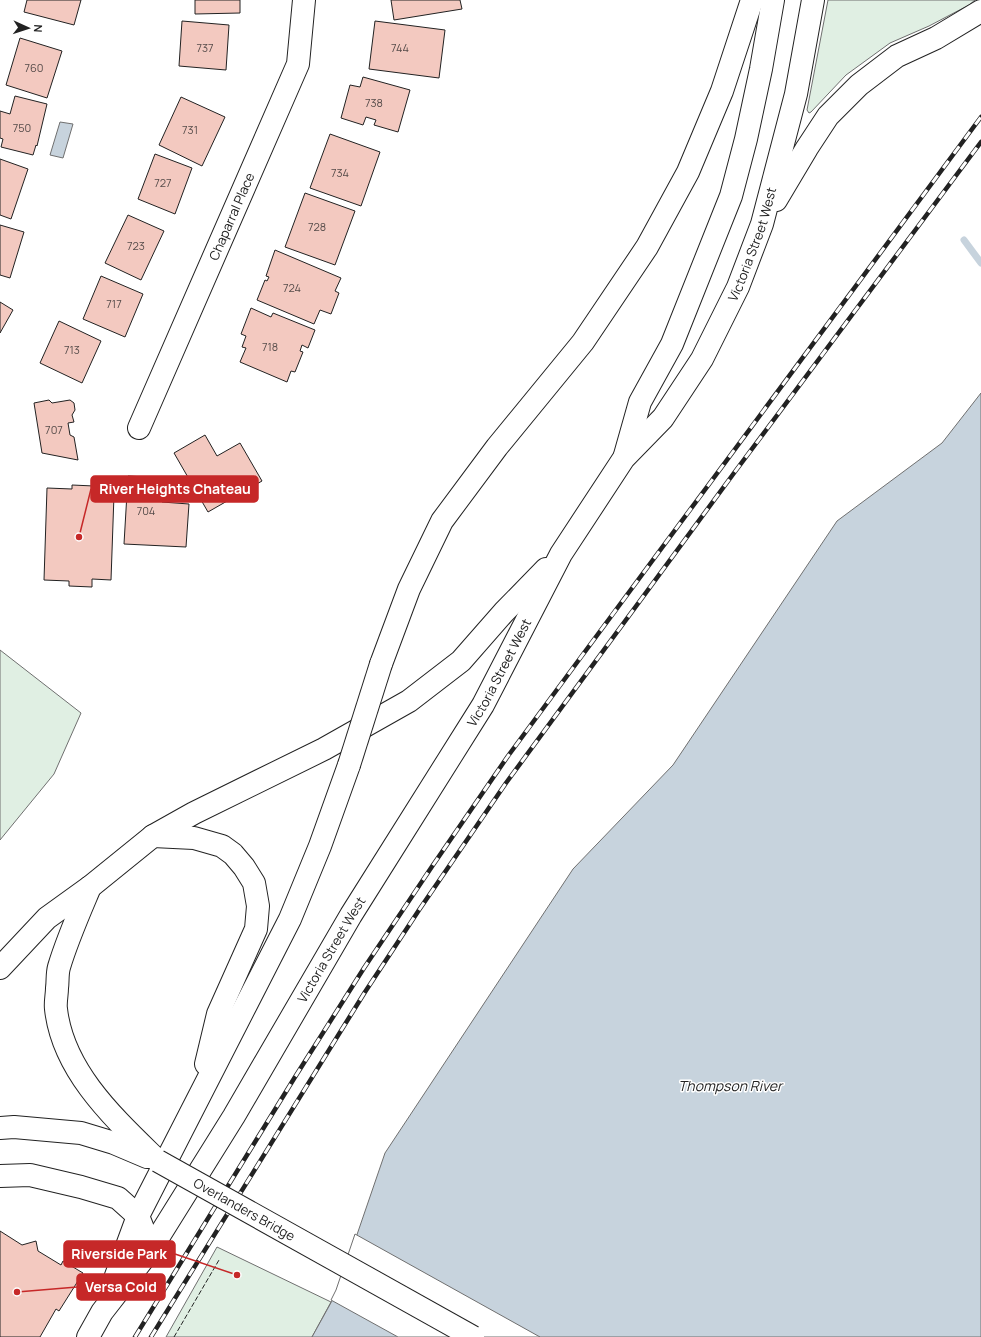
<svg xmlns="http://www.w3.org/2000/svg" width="981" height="1337" viewBox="0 0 981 1337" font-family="Manrope,sans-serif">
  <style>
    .green { fill: #e0efe3; stroke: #6f6f6f }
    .water { fill: #c7d3dd; stroke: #6f6f6f }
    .pier { fill: #fff; stroke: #6f6f6f }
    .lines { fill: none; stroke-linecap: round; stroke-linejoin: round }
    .stream { stroke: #c7d3dd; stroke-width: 7 }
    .building { fill: #f3c9c0; stroke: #222 }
    .minor-casing { stroke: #222; stroke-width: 24 }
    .major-casing { stroke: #222; stroke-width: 24 }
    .minor { stroke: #fff; stroke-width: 22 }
    .major { stroke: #fff; stroke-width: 22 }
    .rail-casing { stroke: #222; stroke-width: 4.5 }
    .rail { stroke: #fff; stroke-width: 3; stroke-dasharray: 9; stroke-linecap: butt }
    .major-bridge-casing { stroke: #222; stroke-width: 24; stroke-linecap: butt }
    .major-bridge { stroke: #fff; stroke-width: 22 }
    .fence { stroke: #222; stroke-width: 1; stroke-dasharray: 5 2; stroke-linecap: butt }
    .labels { text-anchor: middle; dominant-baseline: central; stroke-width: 3; stroke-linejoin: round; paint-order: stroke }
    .number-label { font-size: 11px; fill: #564c4a }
    .street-label { font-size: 13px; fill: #222; stroke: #fff }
    .water-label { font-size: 14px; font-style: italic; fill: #222; stroke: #fff }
    .leader { fill: none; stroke: #c62828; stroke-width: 1.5 }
    .callout-dot { fill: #c62828; stroke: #fff; stroke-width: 1.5 }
    .callout { fill: #c62828; stroke: #c62828; stroke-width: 1.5 }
    .callout-label { font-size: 14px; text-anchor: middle; font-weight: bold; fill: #fff }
  </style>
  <rect width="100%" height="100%" fill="#fff"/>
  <path class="green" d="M828,0h147l-6,5 -40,21 -39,17 -44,32 -35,37 -2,1 -2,-3z
    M0,650l81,63 -27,61 -54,66z
    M217,1247l114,55 -19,35h-146z"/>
  <path class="water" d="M60,122l13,2 -10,34 -13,-3z
    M981,393v944h-669l26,-47 47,-137 188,-284 100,-104 164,-244 105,-78z"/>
  <path class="pier" d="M355,1234l185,103h-142l-67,-37 5,-10z"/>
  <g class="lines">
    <path class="stream" d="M964,240l17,23"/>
  </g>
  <path class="building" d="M27,0h54l-7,25 -50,-13z
    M195,0h45v13l-45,1z
    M391,0h69l2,9 -68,11z
    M182,21l47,4 -3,45 -47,-4z
    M375,21l70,9 -6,48 -70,-9z
    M20,38l42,13 -15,47 -41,-13z
    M363,77l47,13 -12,42 -24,-7 2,-5 -10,-3 -3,8 -22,-7 9,-33 10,2z
    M15,96l32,8 -10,42 -1,-1 -3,10 -32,-8 2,-8 -3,-1v-27l10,3z
    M181,97l44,20 -23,49 -43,-21z
    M330,134l50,18 -19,54 -51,-18z
    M155,154l37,14 -17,46 -37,-15z
    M0,159l28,10 -17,50 -11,-4z
    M305,193l50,18 -20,54 -50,-18z
    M128,215l36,16 -23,49 -36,-17z
    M0,225l24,7 -14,46 -10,-3z
    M275,250l66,28 -6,13 4,2 -8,21 -11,-4 -6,14 -57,-24 8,-20 2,1 2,-4 -3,-1z
    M101,276l42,18 -18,43 -42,-18z
    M0,302l13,8 -13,23z
    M251,308l20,9 2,-4 42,17 -7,18 -6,-3 -2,6 3,1 -8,20 -4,-1 -4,11 -47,-20 6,-14 -4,-1 4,-11 -5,-2z
    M59,321l42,20 -19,42 -42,-20z
    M49,400l3,3 18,-3 4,3 1,7 -3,5 2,7 -6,1 2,12 4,2 4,23 -36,-7 -8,-50z
    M205,435l12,21 23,-13 22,38 -54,31 -34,-59z
    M128,476l36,2 -2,24 27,2 -3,43 -62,-3z
    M72,485l22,1v9h20l-3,85 -19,-1v8l-23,-1v-5l-25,-1 3,-92 25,1z
    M0,1231l22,14 14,-4 2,10 23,14 2,-4 20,12 -24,38 -3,-2 -16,28h-40z"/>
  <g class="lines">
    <defs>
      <g id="minor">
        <path id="s1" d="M139,428l159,-364 6,-64"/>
        <path d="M0,1176l30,-1 51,12 37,11 20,18 13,33"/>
      </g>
      <g id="major">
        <path d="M776,200l31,-52 21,-32 31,-31 38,-29 39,-18 45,-27"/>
        <path d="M625,455l15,-53 32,-58 59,-148 15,-57 15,-70 12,-69"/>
        <path d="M381,664l28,-75 33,-68 55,-74 86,-105 64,-95 41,-75 34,-81 30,-91"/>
        <path d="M153,836l41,2 28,8 11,8 11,13 10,16 4,23 -2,23 -38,85 -12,50"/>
        <path d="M90,887c-11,26 -23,53 -31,80 -2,7 -1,14 -2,21 0,7 -2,15 -1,21 7,63 59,110 102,152"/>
        <path d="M0,968l47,-50 43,-31 63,-51 41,-23 130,-64 85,-48 52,-40 43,-49 42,-43"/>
        <path d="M0,1128l14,-1 67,6 33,10 33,14"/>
        <path d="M110,1292l28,-76 152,-297 30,-73 29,-81"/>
        <path id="s2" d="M88,1337l14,-25 49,-63 83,-133 117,-201 132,-210 78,-151 63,-96 39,-40 39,-59 36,-72 24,-63 34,-130 17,-94"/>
      </g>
    </defs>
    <use href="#minor" class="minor-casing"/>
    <use href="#major" class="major-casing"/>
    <use href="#minor" class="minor"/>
    <use href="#major" class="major"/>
    <defs>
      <path id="rail" d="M135,1337l160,-260 69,-109 69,-103 75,-109 73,-99 400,-540
        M151,1337l214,-345 54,-82 87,-127 228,-310 247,-331"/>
    </defs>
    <use href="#rail" class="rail-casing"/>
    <use href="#rail" class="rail"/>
    <defs>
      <g id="major-bridge">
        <path d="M349,765l32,-101"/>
        <path id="s3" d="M158,1161l315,176"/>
      </g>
    </defs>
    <use href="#major-bridge" class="major-bridge-casing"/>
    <use href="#major-bridge" class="major-bridge"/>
    <path class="fence" d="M174,1337l45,-77"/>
  </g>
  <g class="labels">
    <g class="number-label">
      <text x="205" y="47">737</text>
      <text x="400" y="47">744</text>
      <text x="34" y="67">760</text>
      <text x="374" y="102">738</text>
      <text x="22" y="127">750</text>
      <text x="190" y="129">731</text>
      <text x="340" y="172">734</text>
      <text x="163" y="182">727</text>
      <text x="317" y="226">728</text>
      <text x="136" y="245">723</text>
      <text x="292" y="287">724</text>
      <text x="114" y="303">717</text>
      <text x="270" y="346">718</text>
      <text x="72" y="349">713</text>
      <text x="54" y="429">707</text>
      <text x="146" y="510">704</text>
    </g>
    <g class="street-label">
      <text stroke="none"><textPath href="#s1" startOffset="231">Chaparral Place</textPath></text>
      <text stroke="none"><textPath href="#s2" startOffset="1283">Victoria Street West</textPath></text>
      <text stroke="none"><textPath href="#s2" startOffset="782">Victoria Street West</textPath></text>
      <text stroke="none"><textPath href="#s2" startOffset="458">Victoria Street West</textPath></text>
      <text stroke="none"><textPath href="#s3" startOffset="99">Overlanders Bridge</textPath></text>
    </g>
    <g class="water-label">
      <text x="730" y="1085">Thompson River</text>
    </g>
  </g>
  <path class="leader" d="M79 537L91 489M237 1275L175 1254M17 1292L77 1287"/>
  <g class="callout-dot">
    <circle cx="79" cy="537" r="4"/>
    <circle cx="237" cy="1275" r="4"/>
    <circle cx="17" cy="1292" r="4"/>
  </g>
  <g class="callout">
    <rect x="91" y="476" width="167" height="26" rx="4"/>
    <rect x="64" y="1241" width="111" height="26" rx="4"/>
    <rect x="77" y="1274" width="88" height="26" rx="4"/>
  </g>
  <g class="callout-label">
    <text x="175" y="494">River Heights Chateau</text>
    <text x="119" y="1259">Riverside Park</text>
    <text x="121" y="1292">Versa Cold</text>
  </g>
  <g transform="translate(28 28) rotate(93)" stroke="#ffffff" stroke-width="3" paint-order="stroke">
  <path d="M0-3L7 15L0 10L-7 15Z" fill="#222222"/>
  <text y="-6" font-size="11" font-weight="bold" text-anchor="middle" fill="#222222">N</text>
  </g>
</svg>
